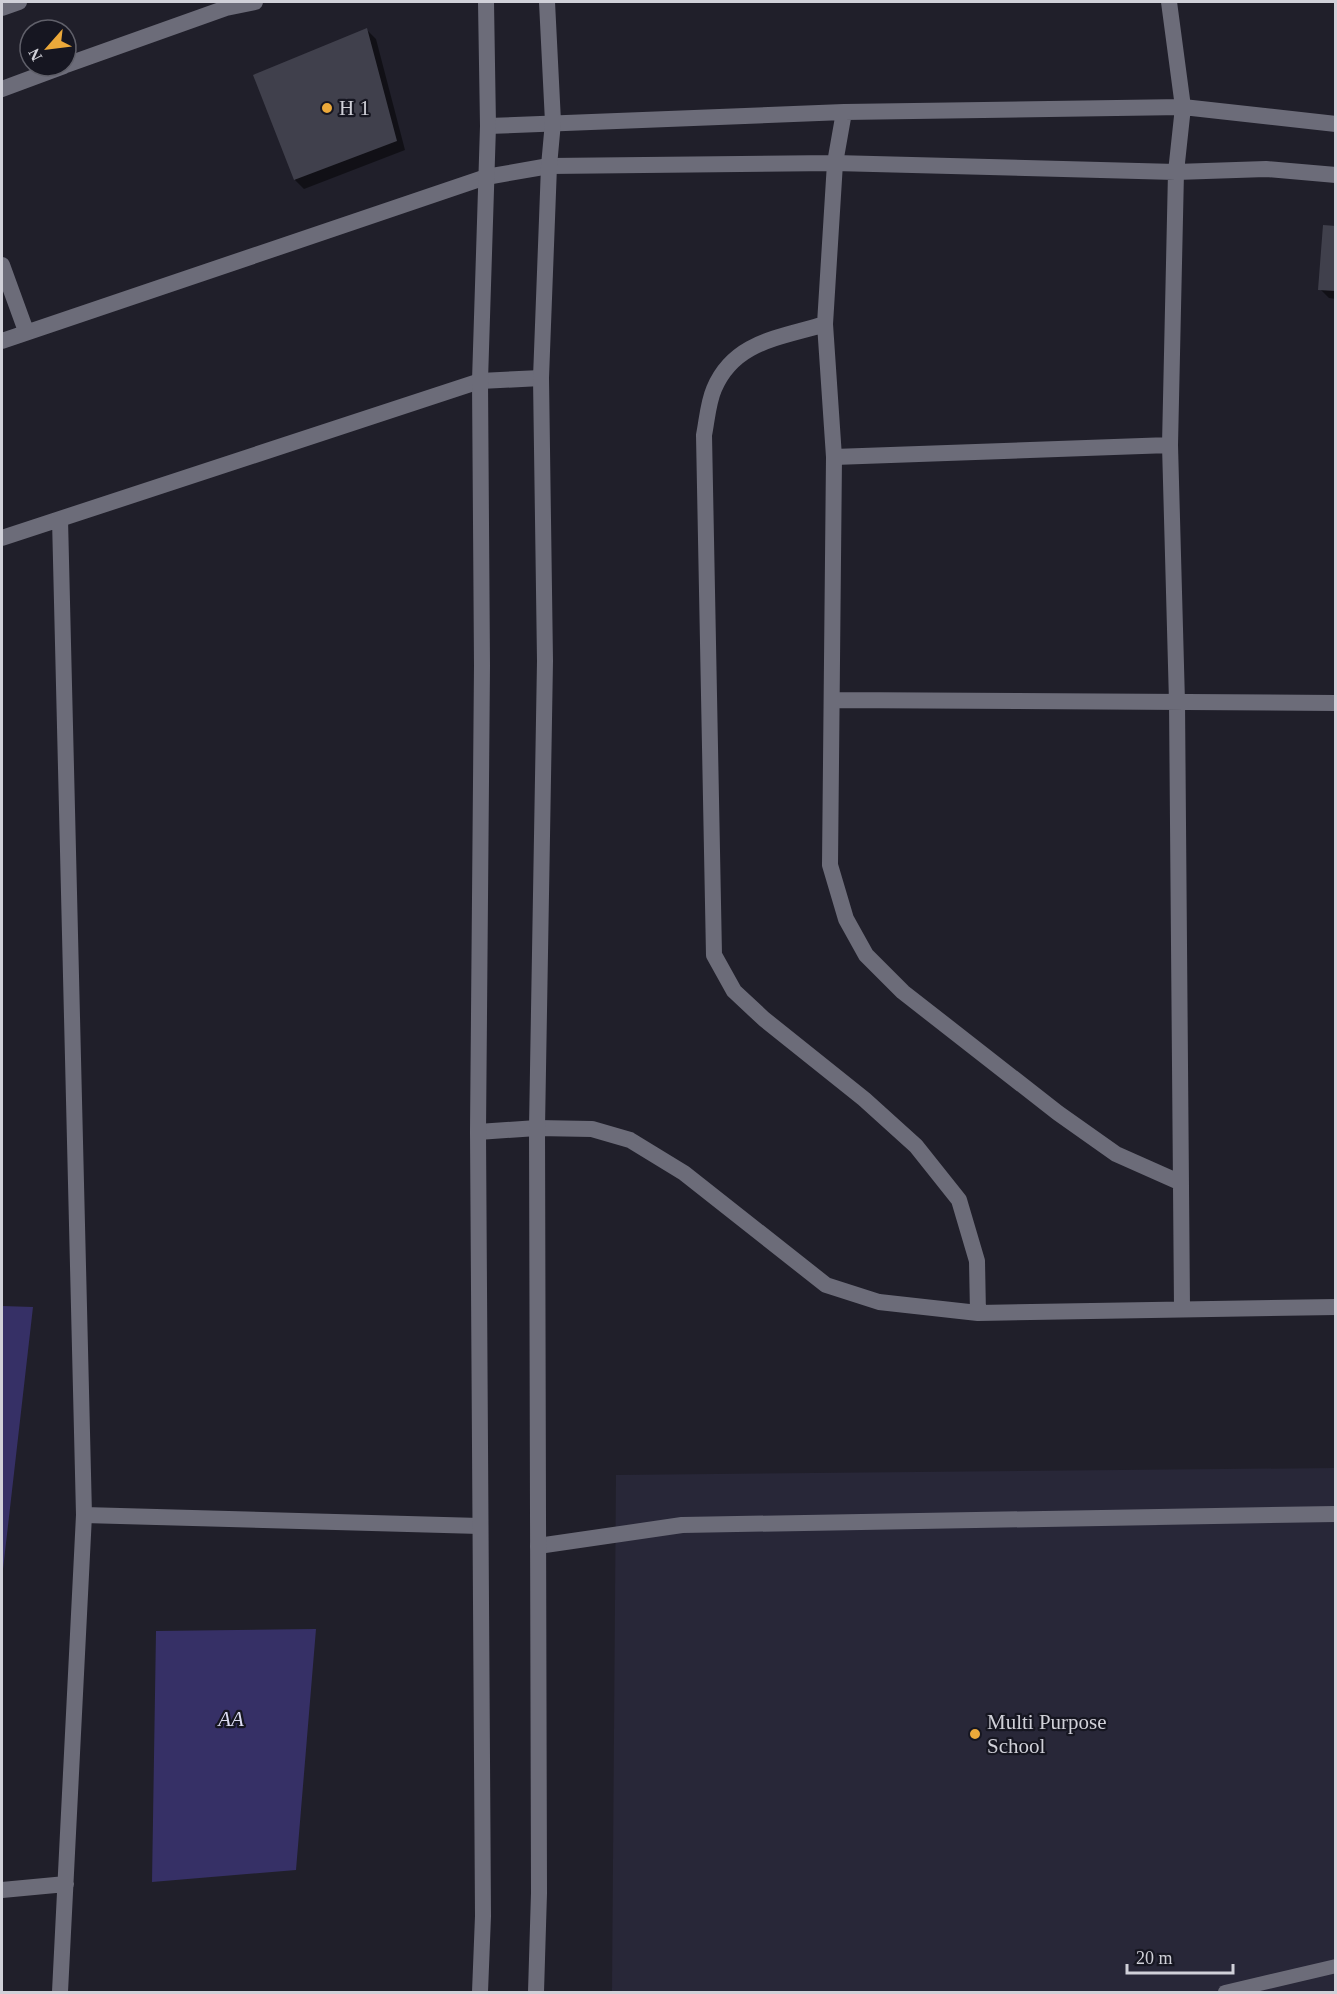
<svg xmlns="http://www.w3.org/2000/svg" width="1337" height="1994" viewBox="0 0 1337 1994" font-family="'Times New Roman',serif">
  <style>
    .built { fill: #282738 }
    .green { fill: #363066 }
    .shadow { fill: #0007 }
    .building { fill: #40404c }
    .lines { fill: none; stroke-linecap: round; stroke-linejoin: round }
    .service { stroke: #6c6c79; stroke-width: 14 }
    .minor { stroke: #6c6c79; stroke-width: 16 }
    .tertiary { stroke: #6c6c79; stroke-width: 16 }
    .poi-dot { fill: #eca93a; stroke: #161621; stroke-width: 2 }
    .labels { text-anchor: middle; dominant-baseline: central; stroke-width: 4.5; stroke-linejoin: round; paint-order: stroke }
    .poi-label { font-size: 21px; fill: #d0d0d8; stroke: #161621; text-anchor: start }
    .park-label { font-size: 21px; font-style: italic; fill: #dbdbf1; stroke: #161621 }
  </style>
  <rect width="100%" height="100%" fill="#201f2a"/>
  <path class="built" d="M1335,1468v524h-723l4,-517z"/>
  <path class="green" d="M2,1306l31,1 -31,271z
    M316,1629l-20,241 -144,12 4,-251z"/>
  <path class="shadow" d="M367,30l9,9 29,111 -101,39 -9,-9 -40,-104z
    M1336,228v71l-7,-1 -9,-9z"/>
  <path class="building" d="M367,28l30,113 -103,39 -41,-105z
    M1323,225l13,1v65l-18,-1z"/>
  <g class="lines">
    <path class="service" d="M1225,1992l111,-26"/>
    <path class="minor" d="M1169,2l14,105 -7,65 -6,273 7,257 5,606
      M66,65l160,-57 29,-6
      M2,89l62,-23
      M844,112l-9,51 -10,161 9,133 -4,408 16,54 20,36 37,37 155,121 58,41 63,28
      M488,126l356,-14 339,-5 153,17
      M2,265l24,66
      M825,324c-45,14 -91,17 -111,65 -6,14 -7,31 -10,46l10,520 20,36 30,28 100,80 52,47 43,54 18,61 1,52
      M2,341l484,-164 63,-11 286,-3 341,9 90,-3 70,6
      M834,457l336,-12
      M60,519l24,996 -24,477
      M2,538l478,-157 61,-3
      M833,700l503,3
      M478,1132l59,-4 55,1 38,11 54,33 142,112 53,17 99,11 358,-6
      M84,1515l396,11
      M538,1546l144,-21 654,-11
      M2,1890l64,-6"/>
    <path class="tertiary" d="M2,8l17,-6
      M480,1992l3,-76 -5,-784 4,-467 -2,-284 8,-255 -2,-124
      M536,1992l3,-99 -2,-765 8,-467 -4,-283 8,-212 4,-44 -6,-120"/>
  </g>
  <g class="poi-dot">
    <circle cx="327" cy="108" r="6"/>
    <circle cx="975" cy="1734" r="6"/>
  </g>
  <g class="labels">
    <g class="poi-label">
      <text x="339" y="108">H 1</text>
      <text x="987" y="1722">Multi Purpose<tspan x="987" dy="24">School</tspan></text>
    </g>
    <g class="park-label">
      <text x="231" y="1719">AA</text>
    </g>
  </g>
  <rect width="1337" height="1994" fill="none" stroke="#d0d0d8" stroke-width="6"/>
  <g transform="translate(48 48) rotate(242)"><circle r="28" fill="#161621" stroke="#60606a" stroke-width="1.5"/>
  <path d="M0-4.5L10 22L0 15L-10 22Z" fill="#eca93a"/>
  <text y="-9" font-size="16" font-weight="bold" text-anchor="middle" fill="#d0d0d8">N</text>
  </g>
  <path d="M1127 1964v9h106v-9" fill="none" stroke="#d0d0d8" stroke-width="3"/>
  <text x="1136" y="1964" font-size="18" fill="#d0d0d8" stroke="#161621" stroke-width="4.5" paint-order="stroke">20 m</text>
</svg>
